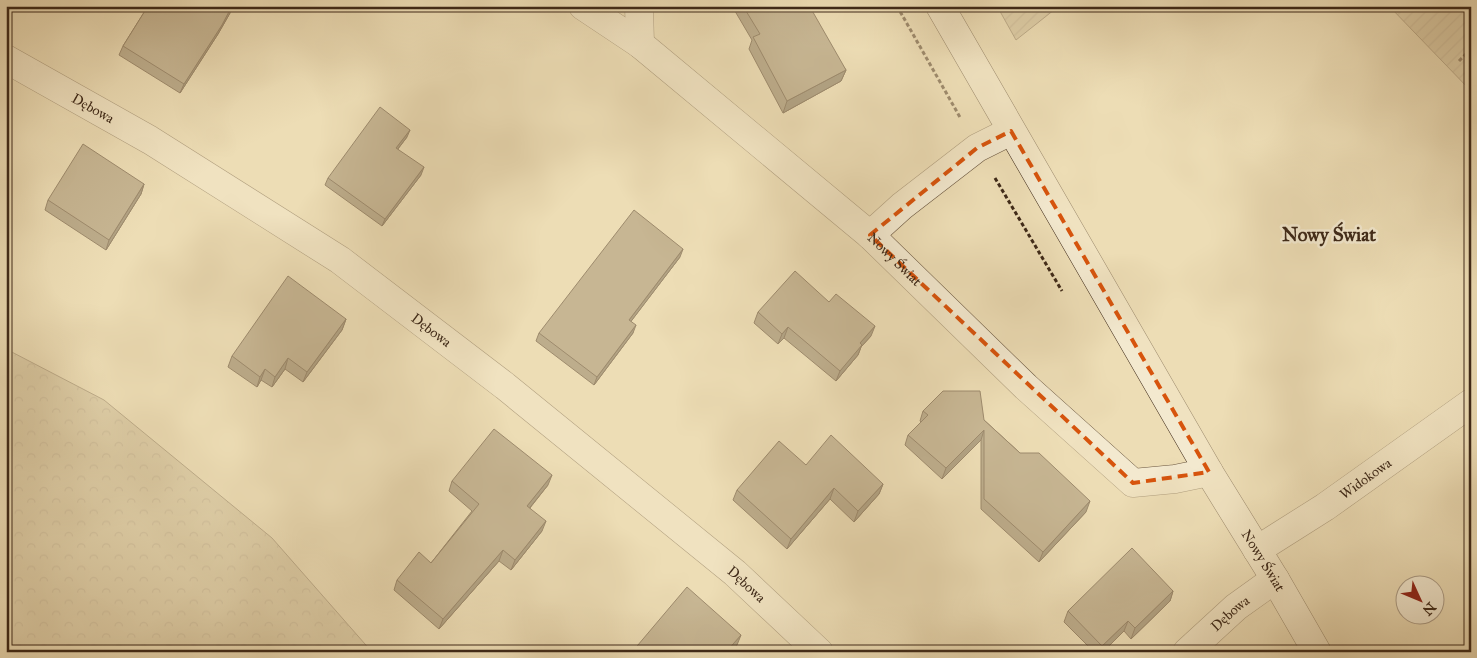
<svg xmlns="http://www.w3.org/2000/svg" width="1477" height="658" viewBox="0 0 1477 658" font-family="'IM FELL Great Primer',serif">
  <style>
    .forest { fill: url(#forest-crowns); stroke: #867459 }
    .garden { fill: url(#garden-furrows); stroke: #867459 }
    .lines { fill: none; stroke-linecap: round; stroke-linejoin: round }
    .street-casing { stroke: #6a563f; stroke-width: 29 }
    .secondary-casing { stroke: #3e2918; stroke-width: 29 }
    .path { stroke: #3e2918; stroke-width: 3; stroke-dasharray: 4 2.5; stroke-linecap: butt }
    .street { stroke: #f3e9cf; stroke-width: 28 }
    .secondary { stroke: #f3e9cf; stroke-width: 28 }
    .wall { fill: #84745b; stroke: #3e2918 }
    .shaded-wall { fill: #6b5e4a; stroke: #3e2918 }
    .building { fill: #99876a; stroke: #3e2918 }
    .marked { fill: none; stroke: #d7540d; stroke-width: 4; stroke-dasharray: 10 6; stroke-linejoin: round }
    .labels { text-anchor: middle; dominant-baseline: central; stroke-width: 5; stroke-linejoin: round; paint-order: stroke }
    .street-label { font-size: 14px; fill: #3e2918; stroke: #f3e9cf }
    .district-label { font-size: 19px; font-weight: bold; fill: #3e2918; stroke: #f3e9cf }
  </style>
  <defs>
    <pattern id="forest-crowns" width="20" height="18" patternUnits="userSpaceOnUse" patternTransform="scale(1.25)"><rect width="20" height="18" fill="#cfbe9a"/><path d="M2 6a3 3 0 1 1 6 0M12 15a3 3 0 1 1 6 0" fill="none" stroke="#b3a384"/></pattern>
    <pattern id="garden-furrows" width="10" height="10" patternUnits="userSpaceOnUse" patternTransform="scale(1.25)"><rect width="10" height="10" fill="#cfbe9a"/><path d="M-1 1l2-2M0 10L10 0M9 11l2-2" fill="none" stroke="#b3a384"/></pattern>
  </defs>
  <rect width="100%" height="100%" fill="#edddb5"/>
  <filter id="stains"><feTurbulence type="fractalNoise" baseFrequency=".004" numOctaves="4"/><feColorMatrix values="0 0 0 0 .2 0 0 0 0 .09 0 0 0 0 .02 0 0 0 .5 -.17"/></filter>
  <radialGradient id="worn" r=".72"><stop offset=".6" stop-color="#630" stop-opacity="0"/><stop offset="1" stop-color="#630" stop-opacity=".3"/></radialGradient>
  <path class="forest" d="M6,349l98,51 168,138 100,114h-366z"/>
  <path class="garden" d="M997,6h62l-43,34z
    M1389,6h82v85z"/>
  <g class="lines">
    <defs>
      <g id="street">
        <path id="s1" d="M583,6l57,38 230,191 156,152 107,96 42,-4 34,-7"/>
        <path d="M639,6l1,38"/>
        <path id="s2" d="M6,59l144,81 190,120 165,126 230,187 84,79"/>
        <path d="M870,235l32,-29 75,-58 34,-17"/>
        <path id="s3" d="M1257,550l68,-43 146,-104"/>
        <path id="s4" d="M1187,652l49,-45 39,-28"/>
      </g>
      <g id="secondary">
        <path id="s5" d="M940,6l269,466 66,107 42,73"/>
      </g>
    </defs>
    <use href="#street" class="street-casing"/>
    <use href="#secondary" class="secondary-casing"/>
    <path class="path" d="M897,6l64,113
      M1459,61l12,-12
      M995,178l67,113"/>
    <use href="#street" class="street"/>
    <use href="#secondary" class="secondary"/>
  </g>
  <path class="wall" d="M148,6h86l-16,28 -38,59 -61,-38 4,-9z
    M732,6h68l46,64 -5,11 -58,32 -34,-64 3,-9z
    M407,137l-9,12 23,26 -39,51 -57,-41 3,-7z
    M144,184l-3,10 -35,56 -61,-40 3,-10z
    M680,257l-49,64 2,12 -39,52 -58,-44 3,-8z
    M829,302l42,34 -10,11 -3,8 -22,26 -52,-43 -6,6 -24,-21 4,-11z
    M346,319l-4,11 -39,52 -18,-13 -13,18 -11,-7 -4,7 -29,-20 4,-11z
    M923,411l61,9 36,33 66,59 -47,50 -58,-53v-69l-39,39 -37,-34 3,-10 13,-13 -1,-1z
    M806,465l77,19 -4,10 -25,28 -24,-23 -43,50 -54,-49 4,-10z
    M452,481l96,4 -18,23 12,23 -31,39 -12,-9 -60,68 -45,-39 3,-10 34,-17 41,-52 -23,-20z
    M1173,591l-3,10 -39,38 -7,-8 -21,21h-9l-30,-30 4,-11z"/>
  <path class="shaded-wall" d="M232,6h2l-16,28 -38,59 4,-9z
    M846,70l-5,11 -58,32 4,-12z
    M410,130l-3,7 -14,18 3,-7z
    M424,167l-3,8 -39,51 3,-7z
    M144,184l-3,10 -35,56 3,-10z
    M683,249l-3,8 -54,71 3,-8z
    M346,319l-4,11 -39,52 4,-10z
    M636,325l-3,8 -39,52 3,-8z
    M875,326l-4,10 -10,11 -3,8 -22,26 4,-10 20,-28z
    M788,327l-4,11 -6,6 4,-10z
    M288,358l-3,11 -13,18 3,-10z
    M265,369l-4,11 -4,7 3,-10z
    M984,430l-3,10 -39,39 4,-11z
    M552,475l-4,10 -25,31 4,-10z
    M883,484l-4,10 -25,28 4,-11z
    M834,488l-4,11 -43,50 4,-10z
    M1090,501l-4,11 -47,50 4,-10z
    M546,521l-4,10 -31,39 4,-10z
    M503,550l-4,11 -60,68 4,-10z
    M1173,591l-3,10 -39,38 4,-11z
    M1128,621l-4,10 -21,21h-3l2,-6z
    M741,635l-4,10 -6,7h-5z"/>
  <path class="building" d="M148,6h84l-10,19 -38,59 -61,-38z
    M743,6h57l2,5 8,-4 36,63 -59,31 -34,-64 7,-3z
    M380,107l30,23 -14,18 28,19 -39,52 -57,-41z
    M83,144l61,40 -35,56 -61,-40z
    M634,210l49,39 -54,71 7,5 -39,52 -58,-44z
    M795,271l34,31 7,-8 39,32 -15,17 2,2 -22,26 -52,-44 -6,7 -24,-22z
    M288,276l58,43 -39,53 -19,-14 -13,19 -10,-8 -5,8 -28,-21z
    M943,391h37l4,29 36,33h19l51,48 -47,51 -59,-53v-69l-38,38 -38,-33 20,-20 -5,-4z
    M494,429l58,46 -25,31 19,15 -31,39 -12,-10 -60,69 -46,-39 22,-28 12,11 48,-59 -27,-23z
    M831,435l52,49 -25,27 -24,-23 -43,51 -54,-49 42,-49 27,24z
    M1132,548l41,43 -38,37 -7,-7 -26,25 -34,-35z
    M687,587l54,48 -15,17h-94z"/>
  <path d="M0 0H1477V658H0ZM1011,131l198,341 -76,11 -263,-248 107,-87z" fill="#edddb5" fill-opacity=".55" fill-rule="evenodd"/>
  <path class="marked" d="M1011,131l198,341 -76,11 -263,-248 107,-87z"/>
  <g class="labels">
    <g class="street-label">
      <text stroke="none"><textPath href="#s2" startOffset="100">Dębowa</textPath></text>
      <text stroke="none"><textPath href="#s1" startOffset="402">Nowy Świat</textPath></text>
      <text stroke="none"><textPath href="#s2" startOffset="505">Dębowa</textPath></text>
      <text stroke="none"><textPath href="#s3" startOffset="130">Widokowa</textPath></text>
      <text stroke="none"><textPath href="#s5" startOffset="642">Nowy Świat</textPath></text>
      <text stroke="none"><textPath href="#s2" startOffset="910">Dębowa</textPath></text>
      <text stroke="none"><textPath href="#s4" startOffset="58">Dębowa</textPath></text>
    </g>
    <g class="district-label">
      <text x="1329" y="234">Nowy Świat</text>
    </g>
  </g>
  <rect width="1477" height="658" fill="none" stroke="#edddb5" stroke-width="25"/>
  <rect x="8" y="8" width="1462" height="643" fill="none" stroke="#3e2918" stroke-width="2.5"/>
  <rect x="12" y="12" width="1452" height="633" fill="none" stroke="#3e2918"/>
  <g transform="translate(1420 600) rotate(134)"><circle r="24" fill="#f3e9cf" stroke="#ab9c86"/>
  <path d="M0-4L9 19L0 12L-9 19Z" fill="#8f2418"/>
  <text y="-8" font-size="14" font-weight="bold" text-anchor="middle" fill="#3e2918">N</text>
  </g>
  <rect width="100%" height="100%" filter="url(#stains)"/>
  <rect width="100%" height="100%" fill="url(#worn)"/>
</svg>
